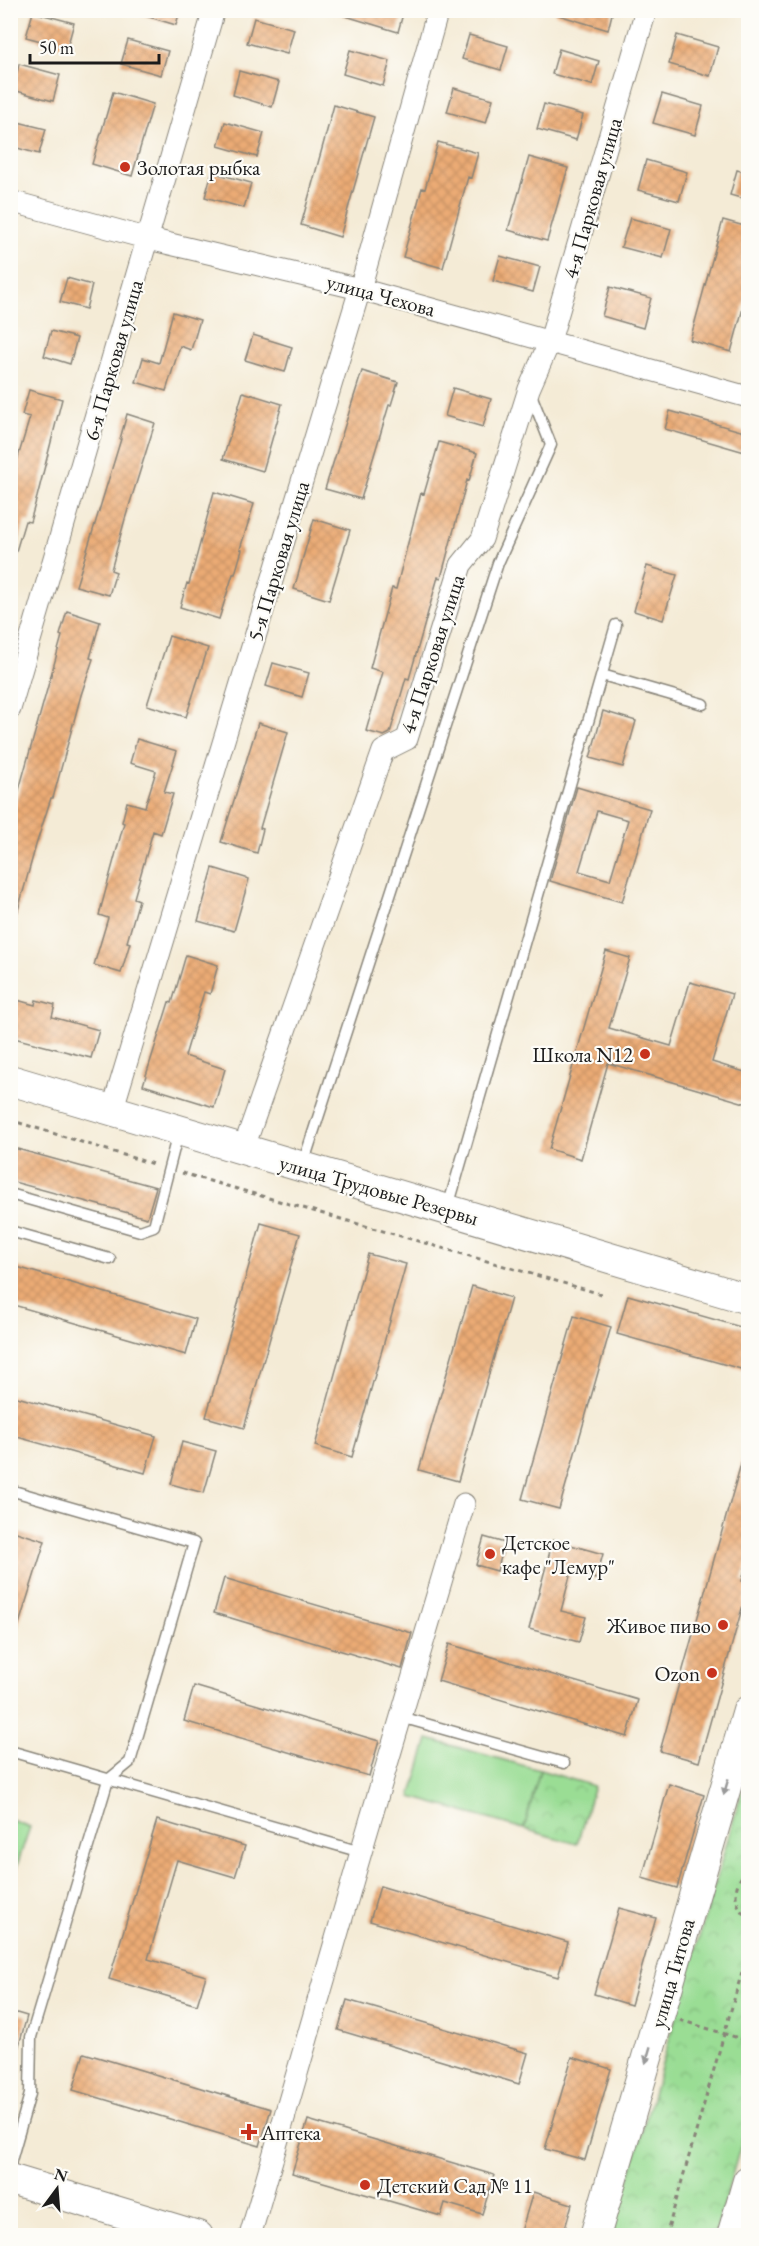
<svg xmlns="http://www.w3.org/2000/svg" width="759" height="2246" viewBox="0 0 759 2246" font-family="'EB Garamond',serif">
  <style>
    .green { fill: #9add94; stroke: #5b7c58; stroke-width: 1.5 }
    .park { fill: url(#park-crowns); stroke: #5b7c58; stroke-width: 1.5 }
    .building { fill: url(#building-cross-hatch); fill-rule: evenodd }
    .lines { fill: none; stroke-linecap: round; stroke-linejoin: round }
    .lane-casing { stroke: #888479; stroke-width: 13 }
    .street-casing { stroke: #888479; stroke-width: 23 }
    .secondary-casing { stroke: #888479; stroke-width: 32 }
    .path { stroke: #888479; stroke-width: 3; stroke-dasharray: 4.5 4.5; stroke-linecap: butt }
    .lane { stroke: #fff; stroke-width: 10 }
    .street { stroke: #fff; stroke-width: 21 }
    .secondary { stroke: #fff; stroke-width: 30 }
    .oneway { fill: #999 }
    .poi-dot { fill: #c8321e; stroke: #fdfcf7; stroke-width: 2 }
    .labels { text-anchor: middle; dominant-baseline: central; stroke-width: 4.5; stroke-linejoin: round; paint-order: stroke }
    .poi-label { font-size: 21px; fill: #1c1c1c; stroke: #fdfcf7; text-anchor: start }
    .street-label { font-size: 21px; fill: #1c1c1c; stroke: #fdfcf7 }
  </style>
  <defs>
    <pattern id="park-crowns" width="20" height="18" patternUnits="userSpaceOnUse" patternTransform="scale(1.5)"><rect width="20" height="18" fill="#9add94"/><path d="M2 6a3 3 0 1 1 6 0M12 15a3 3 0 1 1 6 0" fill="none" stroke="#84bd7f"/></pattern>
    <pattern id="building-cross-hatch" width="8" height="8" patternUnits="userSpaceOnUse" patternTransform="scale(1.5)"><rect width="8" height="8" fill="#ebab75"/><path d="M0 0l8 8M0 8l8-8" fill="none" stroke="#c99365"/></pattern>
  </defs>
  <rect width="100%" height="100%" fill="#fdfcf7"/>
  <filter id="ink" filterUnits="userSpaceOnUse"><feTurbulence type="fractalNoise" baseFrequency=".0167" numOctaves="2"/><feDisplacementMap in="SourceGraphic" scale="12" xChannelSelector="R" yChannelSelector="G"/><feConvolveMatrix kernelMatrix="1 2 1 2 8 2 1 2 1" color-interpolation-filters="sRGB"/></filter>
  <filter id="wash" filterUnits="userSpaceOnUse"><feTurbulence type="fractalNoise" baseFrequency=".008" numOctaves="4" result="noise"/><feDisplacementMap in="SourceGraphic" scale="24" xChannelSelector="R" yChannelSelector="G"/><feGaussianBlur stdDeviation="1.35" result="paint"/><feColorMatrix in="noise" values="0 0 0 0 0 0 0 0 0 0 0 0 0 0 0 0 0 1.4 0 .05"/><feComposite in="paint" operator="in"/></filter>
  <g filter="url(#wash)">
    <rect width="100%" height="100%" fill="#f4ebd6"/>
    <path class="green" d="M428,1739l112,31 -16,59 -113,-32z
      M11,1820l19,7 -19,56 -1,-63z"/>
    <path class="park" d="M540,1770l54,16 -17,58 -53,-15z
      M748,1770v350l-33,115h-103z"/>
    <g id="blocks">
      <path class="building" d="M139,10h41l-4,15 -37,-11z
        M340,10h64l-6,22 -59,-18z
        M555,10h58l-5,20 -53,-16z
        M33,12l41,11 -7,25 -41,-11z
        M254,18l40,11 -7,25 -40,-11z
        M469,35l39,11 -7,24 -39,-11z
        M677,35l41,12 -8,29 -41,-12z
        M128,40l40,11 -7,24 -40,-11z
        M559,49l40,12 -7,24 -40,-11z
        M350,50l40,11 -7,25 -40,-12z
        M19,64l41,11 -7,26 -40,-11z
        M239,71l40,11 -7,25 -39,-12z
        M454,88l39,11 -7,24 -39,-11z
        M113,92l40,12 -21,72 -40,-12z
        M662,94l41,12 -8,29 -42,-12z
        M544,104l39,11 -7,25 -39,-11z
        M334,105l40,12 -34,120 -39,-12z
        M10,120l36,9 -7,25 -29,-8z
        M225,122l39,11 -7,24 -39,-11z
        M438,142l40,11 -7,25 -3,-1 -25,91 -40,-11 19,-69 3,1z
        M529,157l39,11 -21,73 -39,-11z
        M646,160l41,12 -8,29 -41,-11z
        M737,170l11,3v27l-18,-5z
        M212,172l39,11 -7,25 -39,-11z
        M630,218l41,11 -8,29 -42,-11z
        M723,220l25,7v63l-17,62 -41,-12z
        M500,256l40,11 -7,25 -40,-11z
        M67,278l25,7 -6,24 -26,-7z
        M610,287l41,11 -8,30 -41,-12z
        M173,312l27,8 -9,30 -11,-4 -14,45 -30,-9 7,-24 16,5z
        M51,331l26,7 -7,26 -26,-8z
        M253,335l39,12 -7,25 -40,-12z
        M362,371l36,11 -7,23h-2l-28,94 -36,-10z
        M453,388l38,11 -8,28 -38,-11z
        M29,390l33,9 -25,98 -7,25 -5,-1 -11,37h-4v-74l20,-67 -8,-2z
        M243,392l39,12 -19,67 -40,-12z
        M670,411l78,22v20l-83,-24z
        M127,414l28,9 -30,96 -14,51 5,2 -7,23 -33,-9 45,-147h-1z
        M439,442l38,11 -8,28 -2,-1 -26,98 -3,-1 -29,102 -3,-1 -16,55 -6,3 -18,-5 17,-59 -13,-4 22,-80 4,1 25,-96 3,1z
        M214,492l40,12 -14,45 2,1 -7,24h-2l-14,45 -39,-12 7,-24 2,1z
        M314,519l36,11 -21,70 -35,-11z
        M647,566l30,9 -14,45 -29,-9z
        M67,611l33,11 -10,36 3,1 -12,36 -28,103h-2l-15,47 -21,76h-5v-99l52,-186 -2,-1z
        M169,636l39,12 -22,69 -39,-12z
        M273,663l36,10 -7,24 -36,-11z
        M603,711l33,10 -13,46 -33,-9z
        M258,723l30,9 -28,96 3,1 -6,24 -36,-11z
        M137,739l40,12 -13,41 9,2 -12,40 -8,-3 -19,67 5,2 -12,42 3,1 -9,30 -27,-8 14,-47 -9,-3 25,-92 -2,-1 5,-20 18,5 11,-36 -26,-8z
        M577,787l73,22 -28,93 -72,-21zM597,811l31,9 -18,60 -31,-9z
        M213,868l36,11 -15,52 -36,-10z
        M606,951l24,7 -21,70 62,18 19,-64 42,12 -20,68 36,11v31l-140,-41 -27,96 -32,-10z
        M186,955l32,10 -8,29 -6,-2 -19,64 40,13 -11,38 -71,-22 26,-83 3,1z
        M17,1000l18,5 1,-5 19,5 -3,12 47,13 -8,28 -81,-21v-13z
        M10,1147l146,40 -9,31 -137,-37z
        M261,1223l39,11 -56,194 -38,-11z
        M368,1254l38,10 -54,193 -37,-11z
        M10,1265l186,54 -10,36 -176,-51z
        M472,1286l39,12 -53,183 -39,-11z
        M628,1295l120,34v42l-131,-37z
        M574,1316l37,11 -52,182 -37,-10z
        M10,1395l146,41 -11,37 -135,-38z
        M182,1442l34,9 -12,42 -33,-9z
        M744,1453h4v105l-6,23 6,2v4l-49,175 -39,-11z
        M10,1530l35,11 -31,99h-4z
        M484,1537l21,6 -8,28 -21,-6z
        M553,1540l50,14 -7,25 -25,-7 -10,39 25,6 -7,25 -50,-13z
        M224,1578l188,55 -10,36 -188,-56z
        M449,1644l189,56 -11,37 -189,-56z
        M194,1686l185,55 -10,35 -185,-55z
        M669,1784l35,11 -27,93 -35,-10z
        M157,1820l88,26 -10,31 -58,-17 -29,99 58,17 -9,29 -88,-26z
        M380,1886l188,56 -10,35 -188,-56z
        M619,1908l37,10 -25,87 -37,-11z
        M347,2000l181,53 -9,31 -181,-54z
        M10,2011l17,5 -12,44 -5,-1z
        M84,2053l187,56 -11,37 -187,-56z
        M572,2057l39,12 -26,91 -40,-11z
        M308,2120l186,55 -12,39 -37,-11 -4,13 -149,-43z
        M533,2192l39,12 -9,31h-43z"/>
    </g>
  </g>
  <g filter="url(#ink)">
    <use href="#blocks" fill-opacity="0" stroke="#888479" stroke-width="1.5"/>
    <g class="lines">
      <defs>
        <path id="lane" d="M602,675l101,29
          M303,1164l195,-601 53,-118 -21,-53
          M10,1194l130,37 14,-5 24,-93
          M448,1207l168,-582
          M10,1231l100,28
          M10,1490l184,53 -64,219 -22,18 -77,257 -1,57 -20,70
          M401,1717l163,46
          M10,1751l351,101"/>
        <path id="street" d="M10,201l139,38 211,50 388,108
          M10,709l204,-699
          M112,1111l248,-822 78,-279
          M243,1150l140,-399 24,-12 54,-174 21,-26 47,-150 21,-48 96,-331
          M250,2236l111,-384 103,-348"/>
        <path id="secondary" d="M10,1080l738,219
          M10,2179l188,57
          M595,2236l153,-525
          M732,2236l16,-55"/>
      </defs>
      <use href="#lane" class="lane-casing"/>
      <use href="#street" class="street-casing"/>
      <use href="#secondary" class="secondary-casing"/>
      <path class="path" d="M10,1120l146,45
        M182,1173l419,121
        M748,1870c-16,13 -16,35 0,48
        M680,2020l68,21
        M666,2236l82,-285"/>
      <use href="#lane" class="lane"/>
      <use href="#street" class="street"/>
      <use href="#secondary" class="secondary"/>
    </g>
    <defs><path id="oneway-solid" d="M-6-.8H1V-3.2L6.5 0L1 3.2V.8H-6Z" transform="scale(1.5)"/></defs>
    <g class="oneway">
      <use href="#oneway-solid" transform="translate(726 1787) rotate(106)"/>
      <use href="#oneway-solid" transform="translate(648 2055) rotate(106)"/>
    </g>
  </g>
  <g class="poi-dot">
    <circle cx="125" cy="167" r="6"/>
    <circle cx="645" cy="1054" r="6"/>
    <circle cx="490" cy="1554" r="6"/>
    <circle cx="723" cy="1625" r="6"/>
    <circle cx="712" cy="1673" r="6"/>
    <path d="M246 2123h6v6h6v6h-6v6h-6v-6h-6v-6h6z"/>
    <circle cx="365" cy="2185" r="6"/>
  </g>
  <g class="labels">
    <g class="poi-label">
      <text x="137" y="167">Золотая рыбка</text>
      <text x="633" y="1054" text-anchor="end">Школа N12</text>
      <text x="502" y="1542">Детское<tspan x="502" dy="24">кафе "Лемур"</tspan></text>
      <text x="711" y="1625" text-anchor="end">Живое пиво</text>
      <text x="700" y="1673" text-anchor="end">Ozon</text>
      <text x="261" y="2132">Аптека</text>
      <text x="377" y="2185">Детский Сад № 11</text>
    </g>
    <g class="street-label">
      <text transform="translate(592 198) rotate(-74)">4-я Парковая улица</text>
      <text transform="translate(381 295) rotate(15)">улица Чехова</text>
      <text transform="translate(113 360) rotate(-74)">6-я Парковая улица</text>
      <text transform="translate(278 561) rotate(-73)">5-я Парковая улица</text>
      <text transform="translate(432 654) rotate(-72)">4-я Парковая улица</text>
      <text transform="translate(379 1190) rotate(16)">улица Трудовые Резервы</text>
      <text transform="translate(672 1973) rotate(-74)">улица Титова</text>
    </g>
  </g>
  <rect width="759" height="2246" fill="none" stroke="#fdfcf7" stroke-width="36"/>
  <g transform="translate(57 2189) rotate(16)" stroke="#fdfcf7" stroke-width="4.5" paint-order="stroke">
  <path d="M0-4.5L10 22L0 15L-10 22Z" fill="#1c1c1c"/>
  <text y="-9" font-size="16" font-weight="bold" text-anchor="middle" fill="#1c1c1c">N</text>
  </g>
  <path d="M30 54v9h129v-9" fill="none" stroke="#1c1c1c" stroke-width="3"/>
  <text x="39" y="54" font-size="18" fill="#1c1c1c" stroke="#fdfcf7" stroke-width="4.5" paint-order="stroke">50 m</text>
</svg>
